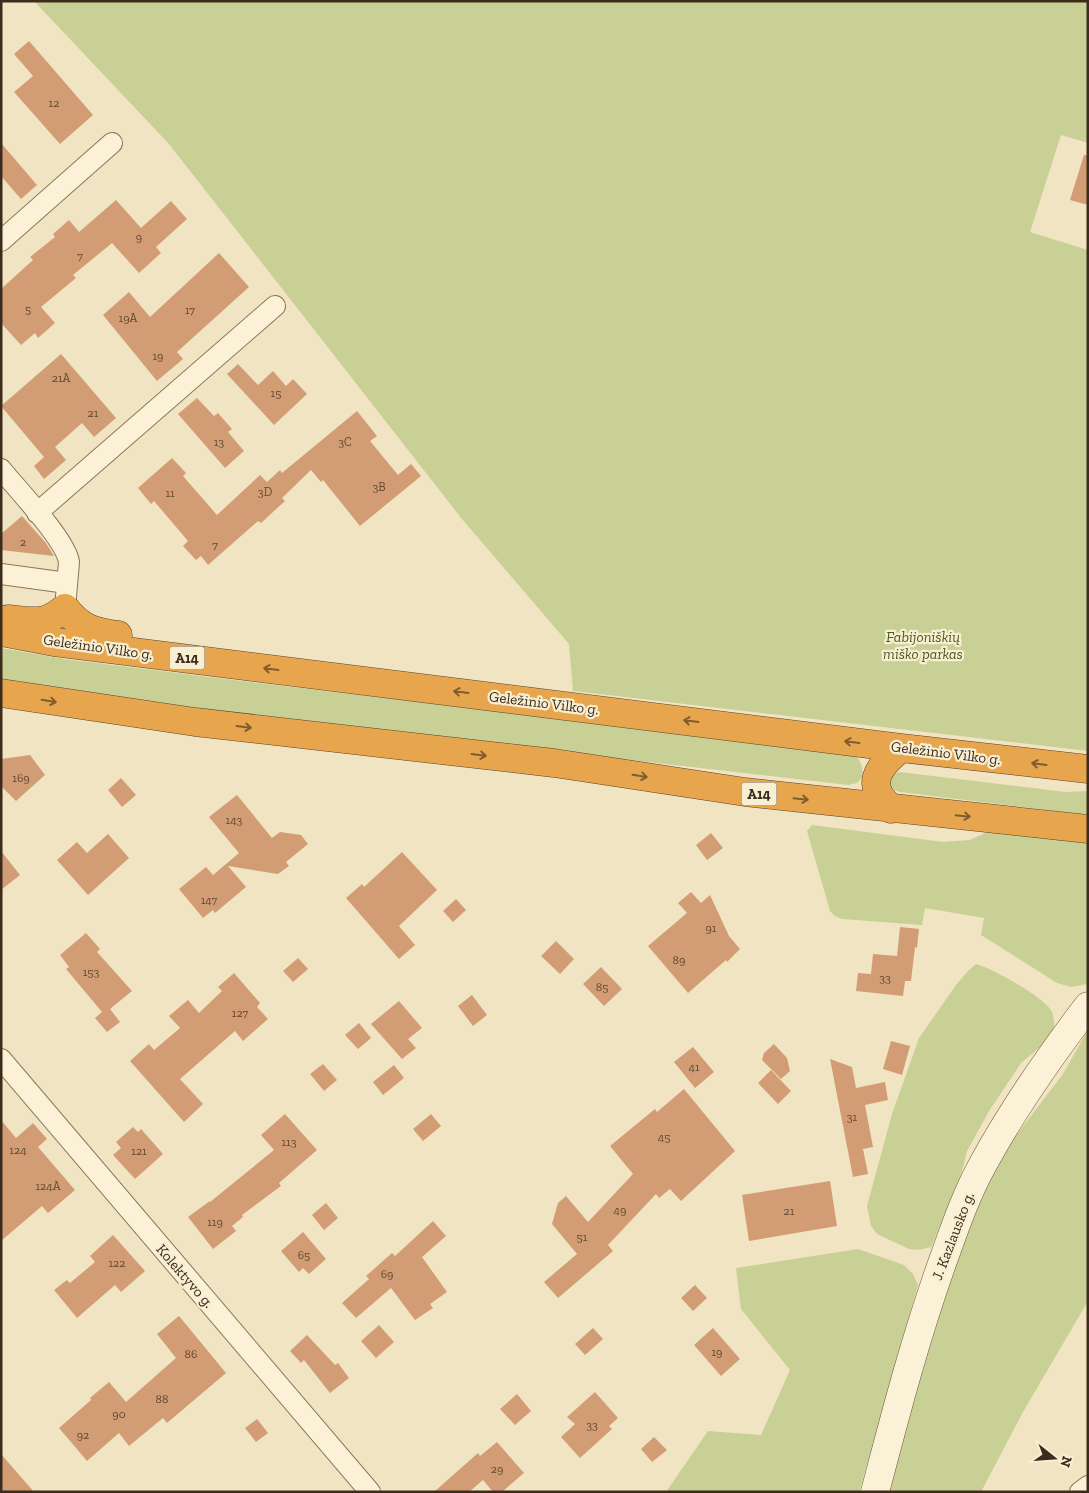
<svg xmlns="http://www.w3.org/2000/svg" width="1089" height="1493" viewBox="0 0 1089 1493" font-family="'Zilla Slab',serif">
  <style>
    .green { fill: #c8d095 }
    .building { fill: #d29d75 }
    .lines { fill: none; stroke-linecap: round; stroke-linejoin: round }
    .street-casing { stroke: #8d7558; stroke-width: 22 }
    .secondary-casing { stroke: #6f563b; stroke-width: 29 }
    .highway-casing { stroke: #5a422c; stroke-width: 29 }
    .street { stroke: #fbf1d6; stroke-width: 20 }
    .secondary { stroke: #fbf1d6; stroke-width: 28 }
    .highway { stroke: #e7a64d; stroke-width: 28 }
    .oneway { stroke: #805d30 }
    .labels { text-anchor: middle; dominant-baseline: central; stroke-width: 4.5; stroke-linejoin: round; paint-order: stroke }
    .number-label { font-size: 12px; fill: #624833 }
    .shield { fill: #f8eed2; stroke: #746653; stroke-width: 1 }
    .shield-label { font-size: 14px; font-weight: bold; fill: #3c2c1d }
    .park-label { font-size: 15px; font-style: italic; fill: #4b5a22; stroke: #f8eed2 }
    .street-label { font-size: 15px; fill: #3c2c1d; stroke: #f8eed2 }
  </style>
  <rect width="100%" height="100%" fill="#f1e4c2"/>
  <path class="green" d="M34,1h1054v142l-27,-8 -31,97 58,18v501l-515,-60 -4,-47 -107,-125 -293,-375z
    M1,648l63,11 219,27 566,66c11,6 13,11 14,24l-6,7 -9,2 -566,-65 -239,-31 -42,-8z
    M900,772l166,20 22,-1v24l-188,-23 -9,-3 -1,-7 2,-8z
    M812,825l131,17 27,-2 17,-8 101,9v143l-17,3 -14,-4 -76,-48 3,-17 -59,-10 -3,17 -80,-6 -7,-3 -5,-5 -23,-80z
    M976,964c16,4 70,34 76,48 3,8 2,16 1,24l-32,27 -32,48 -22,40 -6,24 -30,72 -13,3 -9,-1 -32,-15 -6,-8 -4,-20 25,-92 27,-76 37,-53 12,-14z
    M1086,1033l2,1v267l-65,111 -42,80h-93l50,-188 47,-119 23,-39 55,-72z
    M858,1249l46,16 9,9 5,11 -59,207h-193l42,-61 53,4 29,-65 -49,-61 -5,-41z"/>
  <path class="building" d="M29,41l64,74 -33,29 -46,-52 19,-16 -19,-22z
    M1,143l36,42 -16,14 -20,-23z
    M1084,155h4v50l-18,-5z
    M116,200l25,28 30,-27 16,18 -31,28 5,6 -22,20 -27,-30 -39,32 3,3 -35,29 14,16 -17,15 -3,-5 -14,12 -20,-22v-34l32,-29 -3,-3 25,-20 -2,-3 16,-14 10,12z
    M219,253l30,34 -72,65 6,7 -26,22 -54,-66 26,-23 21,25z
    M61,354l55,64 -22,19 -12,-14 -27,24 11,13 -22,19 -10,-13 10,-9 -43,-51z
    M238,364l20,21 15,-14 13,15 7,-7 14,15 -33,31 -47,-51z
    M197,398l17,18 4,-3 14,16 -4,3 16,19 -19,17 -47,-54z
    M357,411l20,25 -7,5 28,34 13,-11 10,12 -61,50 -37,-46 -2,2 -10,-12 -29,28 3,3 -24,22 -3,-2 -50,44 -7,-9 -5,4 -13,-14 5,-5 -34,-40 -3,3 -13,-16 34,-30 14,15 -3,3 34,39 43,-40 7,7 13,-12 2,3z
    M22,516l24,27 8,13 -53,-6v-16z
    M30,755l15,20 -29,26 -15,-15v-27z
    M121,778l15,17 -14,12 -14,-17z
    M237,795l35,43 8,-6 21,3 7,9 -22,18 3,4 -11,8 -50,-8 18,21 -31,26 -2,-3 -10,8 -24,-29 27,-22 7,8 26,-22 -30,-36z
    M711,833l12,15 -16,12 -11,-15z
    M108,834l21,24 -41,37 -31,-35 20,-18 10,11z
    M1,851l19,24 -19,15z
    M402,852l35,38 -38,36 16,19 -16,14 -53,-61 16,-14 2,3z
    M691,892l10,11 9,-8 19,41 11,13 -13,13 -1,-2 -38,33 -40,-47 39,-33 -9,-10z
    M456,899l10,11 -13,12 -10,-11z
    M900,927l19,2 -2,19 -2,-1 -4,34h-6l-2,15 -47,-5 2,-18 13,1 2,-20 24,2z
    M86,933l14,16 -3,3 35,39 -22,18 10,13 -13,10 -12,-14 7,-6 -36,-43 3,-2 -9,-12z
    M556,941l18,18 -14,15 -19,-18z
    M298,958l10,11 -15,13 -10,-11z
    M601,967l21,22 -18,17 -21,-22z
    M234,973l26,30 -3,4 11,12 -25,22 -8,-10 -55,48 23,25 -19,18 -54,-61 19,-17 5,6 26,-22 -11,-12 19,-16 11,13 23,-22 -4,-4z
    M472,995l15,20 -14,11 -15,-20z
    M399,1001l23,27 -14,11 8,9 -14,11 -31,-35z
    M359,1023l12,15 -13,11 -13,-14z
    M891,1041l19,5 -8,29 -19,-6z
    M774,1044l13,14 3,13 -9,8 -19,-19 2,-7z
    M693,1047l21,25 -19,16 -21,-26z
    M830,1059l22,8 4,21 29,-6 3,18 -23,5 8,42 -10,2 5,25 -15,3z
    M323,1064l14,16 -13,11 -14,-17z
    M394,1065l10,13 -21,17 -10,-13z
    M771,1070l20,21 -13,13 -20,-21z
    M684,1089l51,62 -54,50 -11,-12 -11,9 -3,-4 -48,51 5,6 -55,47 -14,-16 33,-28 -25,-30 6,-21 8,-7 22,26 45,-48 -23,-28 45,-37 2,3z
    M285,1114l32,36 -38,33 2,3 -39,29 1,2 -11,9 4,5 -23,18 -25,-32 22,-16v1l64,-52 -13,-15z
    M431,1114l10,12 -18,15 -10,-12z
    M1,1120l15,18 17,-15 14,16 -9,8 37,43 -27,23 -6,-7 -41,35z
    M133,1127l5,5 3,-3 22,25 -28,25 -22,-24 8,-7 -5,-6z
    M830,1181l7,45 -88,15 -7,-46z
    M326,1203l12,15 -14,12 -12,-15z
    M433,1221l13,15 -24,21 25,35 -17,12 3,4 -18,12 -24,-32 -35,30 -14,-15 27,-24 -3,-3 26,-23 3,3z
    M303,1232l23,27 -17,15 -6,-6 -4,4 -18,-21z
    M113,1235l32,36 -24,21 -6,-7 -38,33 -23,-28 13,-10 3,3 25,-21 -5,-6z
    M695,1285l12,13 -14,13 -12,-13z
    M179,1316l47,57 -59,50 -4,-5 -34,28 -10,-13 -32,28 -28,-33 32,-28 -1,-2 19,-16 17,20 50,-44 -19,-24z
    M379,1325l15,17 -18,16 -15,-17z
    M593,1328l10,11 -18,16 -10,-11z
    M713,1328l27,31 -19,17 -27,-31z
    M307,1335l28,30 3,-2 11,15 -19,15 -26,-33 -3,3 -11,-12z
    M595,1392l23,26 -9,8 3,3 -32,29 -19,-21 14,-13 -8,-7z
    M517,1394l14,17 -16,14 -15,-16z
    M257,1419l11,14 -12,9 -11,-14z
    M654,1437l13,13 -15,12 -11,-13z
    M497,1442l27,31 -22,19h-9l-10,-12 -14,12h-35l44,-39 2,3z
    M1,1454l33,38h-33z"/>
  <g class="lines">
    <defs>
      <path id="street" d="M1,241l111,-98
        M1,469c16,20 65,71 68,93l-4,46
        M37,513l238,-207
        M1,574l66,9
        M1,1059l369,433
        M1080,1492l8,-6"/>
      <path id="secondary" d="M875,1492c21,-80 42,-160 70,-237 11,-31 22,-62 38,-91 30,-55 67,-108 105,-158"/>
      <path id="highway" d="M8,619c26,2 36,7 57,-11 15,20 29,24 53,27
        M1,632l53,10 847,106 187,21
        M1,693l194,29 359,41 191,29 343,37
        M891,809c-4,-5 -11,-11 -13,-17 -8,-18 11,-34 23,-44"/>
    </defs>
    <use href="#street" class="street-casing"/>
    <use href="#secondary" class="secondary-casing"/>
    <use href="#highway" class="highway-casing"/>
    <use href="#street" class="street"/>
    <use href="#secondary" class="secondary"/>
    <use href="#highway" class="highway"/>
  </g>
  <defs><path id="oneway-shaft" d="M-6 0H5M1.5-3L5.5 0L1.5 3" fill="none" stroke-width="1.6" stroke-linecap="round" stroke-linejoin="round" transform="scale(1.25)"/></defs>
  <g class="oneway">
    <use href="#oneway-shaft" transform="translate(271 669) rotate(-173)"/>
    <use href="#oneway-shaft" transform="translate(461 692) rotate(-173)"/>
    <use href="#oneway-shaft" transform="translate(49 701) rotate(9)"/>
    <use href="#oneway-shaft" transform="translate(691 721) rotate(-173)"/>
    <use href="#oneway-shaft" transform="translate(244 727) rotate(7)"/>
    <use href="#oneway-shaft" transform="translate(852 742) rotate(-173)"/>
    <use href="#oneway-shaft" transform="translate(479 755) rotate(7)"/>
    <use href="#oneway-shaft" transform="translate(1039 764) rotate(-173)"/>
    <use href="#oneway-shaft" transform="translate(640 776) rotate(9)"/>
    <use href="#oneway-shaft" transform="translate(801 799) rotate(6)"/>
    <use href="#oneway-shaft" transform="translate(963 816) rotate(6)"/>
  </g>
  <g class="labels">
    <g class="number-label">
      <text x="54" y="103">12</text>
      <text x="139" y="237">9</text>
      <text x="80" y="256">7</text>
      <text x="28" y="309">5</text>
      <text x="190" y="310">17</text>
      <text x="128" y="318">19A</text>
      <text x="158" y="356">19</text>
      <text x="61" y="378">21A</text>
      <text x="276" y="393">15</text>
      <text x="93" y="413">21</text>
      <text x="219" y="442">13</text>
      <text x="345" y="442">3C</text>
      <text x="379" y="487">3B</text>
      <text x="265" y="492">3D</text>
      <text x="170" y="493">11</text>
      <text x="23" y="542">2</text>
      <text x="215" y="545">7</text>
      <text x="21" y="778">169</text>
      <text x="234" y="820">143</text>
      <text x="209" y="900">147</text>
      <text x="711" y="928">91</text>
      <text x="679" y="960">89</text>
      <text x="91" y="972">153</text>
      <text x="885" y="978">33</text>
      <text x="602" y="987">85</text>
      <text x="240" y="1013">127</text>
      <text x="694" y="1067">41</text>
      <text x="852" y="1117">31</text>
      <text x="664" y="1137">45</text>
      <text x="289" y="1142">113</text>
      <text x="18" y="1150">124</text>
      <text x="139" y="1151">121</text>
      <text x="48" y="1186">124A</text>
      <text x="620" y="1210">49</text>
      <text x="789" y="1211">21</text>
      <text x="215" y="1222">119</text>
      <text x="582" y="1237">51</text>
      <text x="304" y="1255">65</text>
      <text x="117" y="1263">122</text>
      <text x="387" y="1274">69</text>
      <text x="717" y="1352">19</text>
      <text x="191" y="1354">86</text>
      <text x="162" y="1399">88</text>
      <text x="119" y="1414">90</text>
      <text x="592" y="1425">33</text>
      <text x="83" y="1435">92</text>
      <text x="497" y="1469">29</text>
    </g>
    <g class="shield">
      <rect x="169.5" y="646.5" width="35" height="23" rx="4"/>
      <rect x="741.5" y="782.5" width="35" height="23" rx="4"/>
    </g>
    <g class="shield-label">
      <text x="187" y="658">A14</text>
      <text x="759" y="794">A14</text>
    </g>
    <g class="park-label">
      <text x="923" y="637">Fabijoniškių<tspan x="923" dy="17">miško parkas</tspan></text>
    </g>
    <g class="street-label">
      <text transform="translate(98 647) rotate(8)">Geležinio Vilko g.</text>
      <text transform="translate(544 703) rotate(7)">Geležinio Vilko g.</text>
      <text transform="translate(946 753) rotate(7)">Geležinio Vilko g.</text>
      <text transform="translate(953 1236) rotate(-69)">J. Kazlausko g.</text>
      <text transform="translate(185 1276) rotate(49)">Kolektyvo g.</text>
    </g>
  </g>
  <rect width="1089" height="1493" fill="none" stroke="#3c2c1d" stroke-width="5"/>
  <g transform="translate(1054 1458) rotate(107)" stroke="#f8eed2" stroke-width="4" paint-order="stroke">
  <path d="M0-4L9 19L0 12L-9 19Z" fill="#3c2c1d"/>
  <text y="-8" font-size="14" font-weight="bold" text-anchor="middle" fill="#3c2c1d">N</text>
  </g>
</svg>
